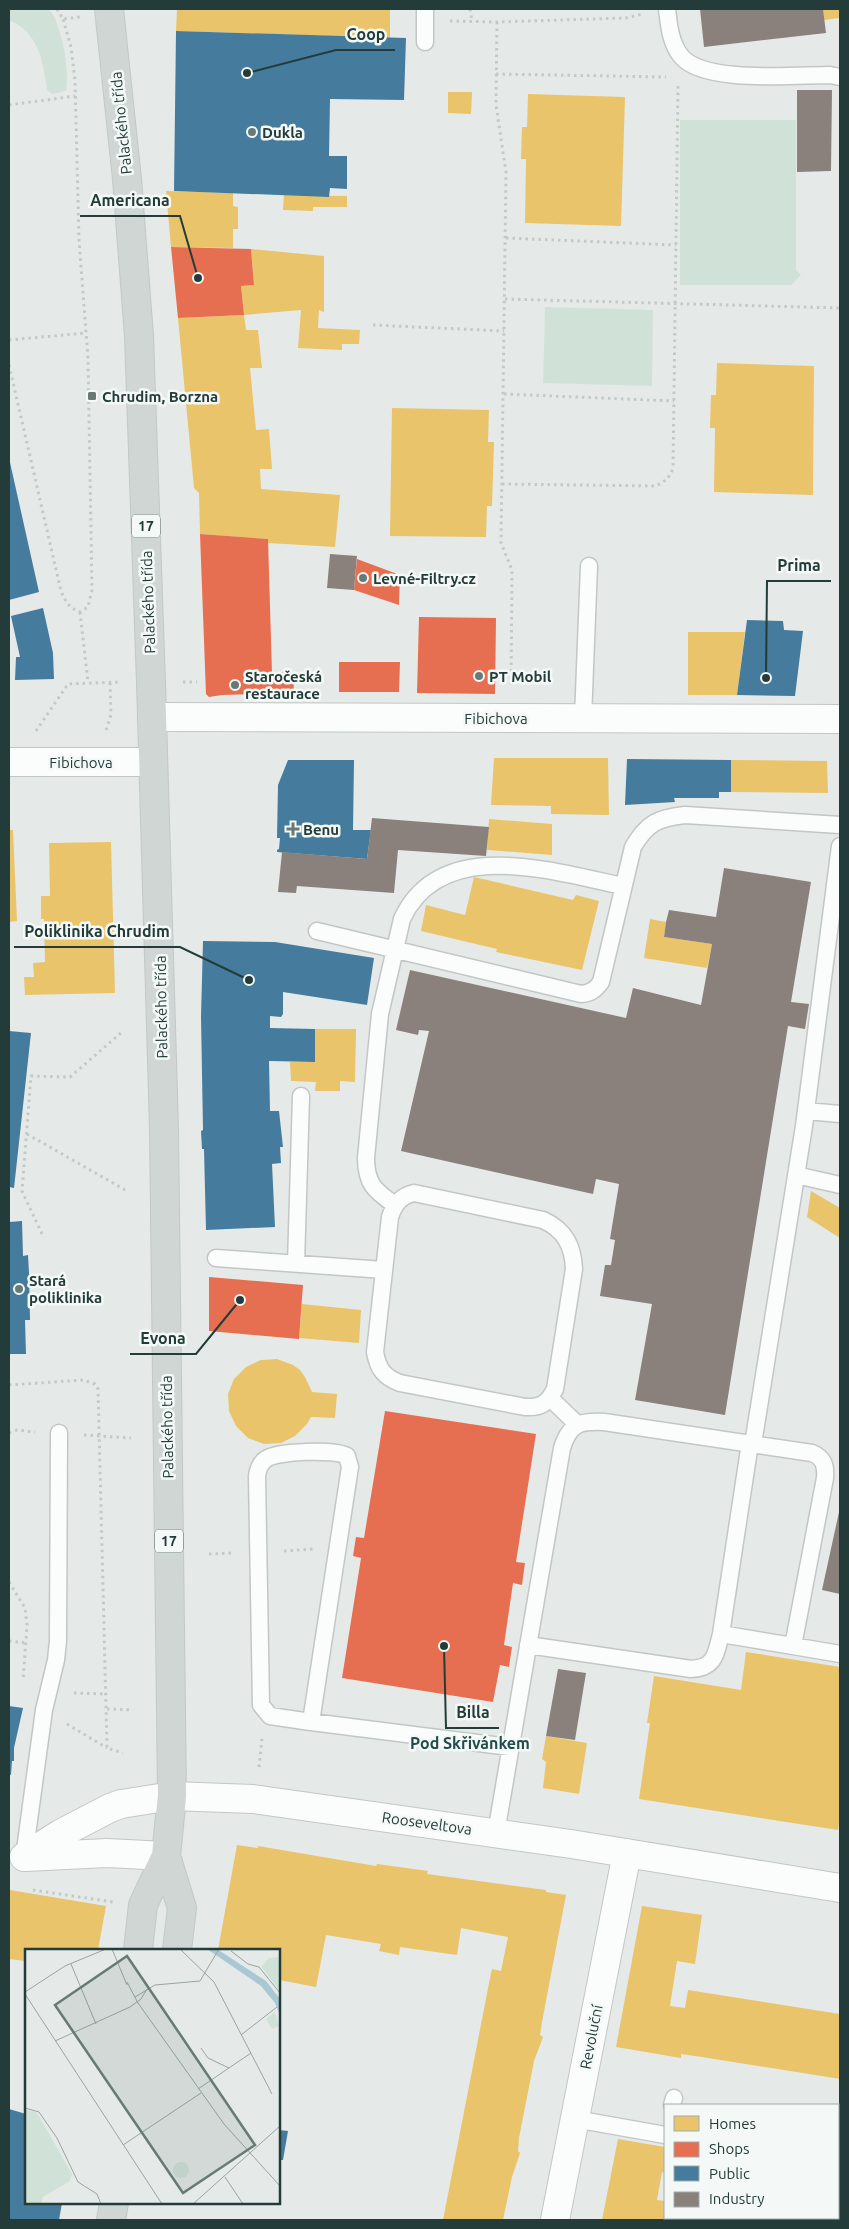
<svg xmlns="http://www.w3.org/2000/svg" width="849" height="2229" viewBox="0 0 849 2229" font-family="Ubuntu,sans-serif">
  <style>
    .green { fill: #d0e2d8 }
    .homes { fill: #e9c46a }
    .shops { fill: #e76f51 }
    .public { fill: #457b9d }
    .industry { fill: #8a817c }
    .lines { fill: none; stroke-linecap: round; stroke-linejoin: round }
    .service-casing { stroke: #c2c7c5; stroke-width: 19 }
    .minor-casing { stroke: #c2c7c5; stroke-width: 30 }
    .primary-casing { stroke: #c1c9c8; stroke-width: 30 }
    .path { stroke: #c2cac8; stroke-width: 3; stroke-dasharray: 2.5 4; stroke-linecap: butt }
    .service { stroke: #fbfcfc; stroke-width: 16 }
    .minor { stroke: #fbfcfc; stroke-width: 28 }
    .primary { stroke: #cfd6d4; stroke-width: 28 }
    .poi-dot { fill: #687976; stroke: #f4f9f7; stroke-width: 2 }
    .labels { text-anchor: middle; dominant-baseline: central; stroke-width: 5; stroke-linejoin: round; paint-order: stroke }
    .shield { fill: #f4f9f7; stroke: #627572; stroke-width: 1 }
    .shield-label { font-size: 14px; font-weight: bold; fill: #243c39 }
    .street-label { font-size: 15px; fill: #243c39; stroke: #f4f9f7 }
    .poi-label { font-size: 15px; font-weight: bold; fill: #243c39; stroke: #f4f9f7; text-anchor: start }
    .neighbourhood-label { font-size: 16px; font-weight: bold; fill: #224c49; stroke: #f4f9f7 }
    .inset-road { fill: none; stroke: #98a4a2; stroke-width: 1 }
    .view { fill: #687976; fill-opacity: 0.15; stroke: #687976; stroke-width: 2.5 }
    .inset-edge { fill: none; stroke: #243c39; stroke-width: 2.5 }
    .leader { fill: none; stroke: #243c39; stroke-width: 2 }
    .callout-dot { fill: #243c39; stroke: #f4f9f7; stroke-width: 2 }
    .callout-label { font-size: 16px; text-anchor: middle; font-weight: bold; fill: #243c39; stroke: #f4f9f7; stroke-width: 5; stroke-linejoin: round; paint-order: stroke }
  </style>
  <rect width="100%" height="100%" fill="#e5eae8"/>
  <path class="green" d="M9,9h40c13,15 21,62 17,82l-14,3 -5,-4c-4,-29 -8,-57 -38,-70z
    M680,120h116v150l5,5 -10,10h-111z
    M545,307l108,3 -1,76 -109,-3z"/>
  <path class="homes" d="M177,9h213v29l-214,-7z
    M823,9h17v9l-16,2z
    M448,92h24l-1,22 -23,-1z
    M528,94l97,3 -4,129 -96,-3 1,-64h-5l1,-32h5z
    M166,191l67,2v13l5,1v22h-5v19l-62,-1z
    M284,195l63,1v11h-34v4l-30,-1z
    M251,249l73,7v56l-5,-2 -1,18 42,2 -1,14h-17v6l-44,-2 3,-38 -57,5 -3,-29 13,-1z
    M244,315l2,15h12l4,38h-12l6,62 13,-1 3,40h-12l1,20 79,6 -5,52 -67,-4v-4l-68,-5 -1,-41 -5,-5 -16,-170z
    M717,363l97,3 -1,129 -99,-3 1,-64h-5l1,-33h5z
    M392,408l97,2 -1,32h6l-2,64h-5l-1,31 -96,-1z
    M688,632h57l-8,63h-49z
    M494,758h114l1,57 -58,-1v-8l-60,-1z
    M731,760l96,1 1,32 -97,-1z
    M489,819l63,5v31l-65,-5z
    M9,830h4l4,91 -8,1z
    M111,842l4,151 -90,2 -1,-18h10l-1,-14 12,-1 -1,-43h-3v-23h9l-1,-53z
    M474,877l99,23 3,-5 23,6 -17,69 -86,-18 1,-3 -76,-18 5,-26 39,10z
    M650,919l16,3 -2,15 48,7 -5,24 -63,-10z
    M315,1029h41l-1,53 -15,-1v10h-25l1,-9 -25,-1 -1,-19h25z
    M811,1191l29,17v30l-33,-21z
    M302,1304l59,6 -2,33 -60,-5z
    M277,1359l16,6 7,5 5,7 7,15 25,2 -2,24 -24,-1 -4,7 -12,12 -14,7 -17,1 -16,-6 -12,-12 -7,-15 -1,-17 6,-15 12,-12 15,-7z
    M746,1652l94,15v151l-2,12 -199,-31 11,-76h-3l7,-47 87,14z
    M546,1736l41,7 -8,51 -36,-6 3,-26 -4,-3z
    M237,1845l21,3v-2l118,20 1,-2 51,7 -1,3 119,16v2l20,3 -24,127 -2,13 3,2 -9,24 -15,77 -1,13 2,2 -8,24 -9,43h-60l48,-247 1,-4 9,2 7,-34 -47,-9 -4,27 -57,-8 -1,8 -20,-4 2,-7 -55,-9 -10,52 -37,-7v-30h-61z
    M10,1890l96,16 -8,44h-72v11l-17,-2z
    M642,1906l60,9 -7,49 -18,-3 -7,45 15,2 3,-18 152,24v65l-138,-22 -21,-3v4l-65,-11z
    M618,2139l47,8v26l-3,-1 -5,28 8,1v17h93v2h-156z"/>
  <path class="shops" d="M171,247l80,2 3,36 -13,1 3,29 -66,3z
    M200,534l68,5 4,134 21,-1 1,21 -72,2 -13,2 -3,-3z
    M357,559l43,16 -1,30 -45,-15z
    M419,617l77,1 -1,76 -78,-1z
    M339,662h61l-1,30h-60z
    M209,1277l94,8 -4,54 -90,-8z
    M385,1411l151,23 -20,128 9,1 -3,22 -9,-2 -9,62 8,2 -3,20 -9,-2 -7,37 -151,-24 19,-120 -8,-2 3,-19 8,1z"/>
  <path class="public" d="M176,31l230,7 -2,62 -74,-1 -1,57h18v33l-17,-1 -1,9 -155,-6z
    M9,458l30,134 -30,8z
    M43,608l10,45 1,26 -39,1 1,-23h4l-9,-41z
    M747,620l36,1 1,9 19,1 -8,65 -58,-1z
    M627,759l104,1v32h-12v6h-45l1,4 -50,3z
    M288,760h66l-1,70h18l-4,29 -90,-7v-2l2,-1 1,-11h-3l1,-53z
    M203,941l72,1 99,16 -7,47 -84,-13v22l-2,3 -11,-1v12l45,1v33l-46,-1 1,50h9l4,36h-3l1,16 -9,1 3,63 -69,3 -2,-81h-2l-1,-18 2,-1 -2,-114z
    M9,1031l22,2 -17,155 -5,-1z
    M22,1221l1,35 5,-1 1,18 1,47h-5l1,34h-17v-132z
    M9,1706l14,2 -9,40v13h-2l-1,14 -2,-1z
    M9,2109l17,5v89h36l-3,17h-50z
    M279,2130l9,1 -5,29h-4z"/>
  <path class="industry" d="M700,9h123l3,24 -122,14z
    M797,90h35l-1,81 -34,1z
    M330,554l27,2 -3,34 -27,-2z
    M372,818l117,9 -3,29 -88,-6 -4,43 -97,-7 -1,7 -18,-1 4,-40 85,7z
    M724,868l87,14 -20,120 18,2 -4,25 -17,-3 -63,389 -90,-15 17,-96 -52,-8 5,-31h6l4,-25 -5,-1 9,-55 -23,-5 -3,15 -192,-43 28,-120 -10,-1 -1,5 -22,-5 14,-60 216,48 7,-30 68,17 11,-61 -48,-7 2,-15 3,-12 47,7z
    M839,1512h1v82l-18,-4z
    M558,1669l28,4 -11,67 -29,-4z"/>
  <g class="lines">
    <defs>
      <path id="service" d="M667,9c2,16 3,33 14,47 22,28 114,19 149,19l10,2
        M425,42v-33
        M583,718l6,-152
        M317,931l264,63c10,-1 14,-4 20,-12l32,-135c14,-24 25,-29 52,-32l155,10
        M806,1111l34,3
        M796,1175l44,10
        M414,1193l129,27c22,10 30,26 31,49l-19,120c-7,14 -14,19 -30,18l-125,-24c-16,-6 -22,-14 -25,-31l15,-135c4,-12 10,-21 24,-24z
        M395,1205c-20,-14 -29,-21 -29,-47l14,-144 22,-95c39,-84 152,-47 221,-33
        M216,1258l168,12
        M296,1264l5,-168
        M550,1398l27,26
        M753,1444l51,-318 36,-280
        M721,1634l29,-191
        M528,1645l163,24c24,-1 25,-15 30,-35l72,12
        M311,1722l-41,-6 -9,-11 -4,-229c1,-7 3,-13 9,-17 11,-8 69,-10 81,-3l3,11 -39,255 199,25
        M496,1833l66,-385c8,-25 18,-27 42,-26l208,31c12,5 14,13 13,25l-32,168 47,8
        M24,1857l20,-147 12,-50 2,-19 1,-208
        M672,2105l2,-7
        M575,2119l90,16
        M838,2168l2,4"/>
      <path id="minor" d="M152,717l688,2
        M9,762h144
        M24,1857l36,-23 50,-26 11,-4 51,-8 81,3 318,45 269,44
        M26,1857l81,-4 59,3
        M555,2220l72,-367"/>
      <path id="primary" d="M109,9l18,170 12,157 12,347 13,446 8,667 -6,60 -23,49 -5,45
        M166,1856l16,52 -5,42
        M111,2220l3,-17"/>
    </defs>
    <use href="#service" class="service-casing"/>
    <use href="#minor" class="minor-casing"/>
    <use href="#primary" class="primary-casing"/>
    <path class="path" d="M57,9l6,10 17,-2
      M470,9l2,12
      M450,21l47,1 129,-4 17,-4
      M497,22l-1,83 10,67 -5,371 11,27 -1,118
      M496,74l170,3
      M9,105l66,-9
      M506,238l170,7
      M505,299l335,9
      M373,325l131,6
      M9,340l77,-7
      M9,365l52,226c4,10 8,17 19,21l8,-5 4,-17 -4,-232 -9,-118 -4,-160 -4,-33 -8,-28
      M504,394l170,7
      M502,484l154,2c9,-5 14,-8 17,-18l5,-382
      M80,612l8,70
      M183,682h14
      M106,730l5,-15 -1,-33
      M36,731l32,-47 53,-2
      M27,1134l100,57
      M42,1234l-20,-43 9,-115 39,1 52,-45
      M9,1385l74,-5 12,4 3,5 9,359 16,5
      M9,1433l8,-3 18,2
      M84,1435l47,3
      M284,1551l29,-2
      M209,1554l24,-1
      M9,1582l16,26 2,17 -4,56
      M9,1641l17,2
      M74,1693l32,1
      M107,1709l26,1
      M67,1724l40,24
      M259,1767l3,-28
      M33,1890l80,12"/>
    <use href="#service" class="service"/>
    <use href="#minor" class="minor"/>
    <use href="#primary" class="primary"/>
  </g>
  <g class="poi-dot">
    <circle cx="252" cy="132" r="5"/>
    <rect x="87" y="391" width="10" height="10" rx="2.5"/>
    <circle cx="363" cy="578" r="5"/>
    <circle cx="479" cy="676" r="5"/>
    <circle cx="235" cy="685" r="5"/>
    <path d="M290.5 821.5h5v5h5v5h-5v5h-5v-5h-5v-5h5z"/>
    <circle cx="19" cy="1289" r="5"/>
  </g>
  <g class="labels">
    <g class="shield">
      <rect x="132" y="514.5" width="28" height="23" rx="4"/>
      <rect x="155" y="1529.5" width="28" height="23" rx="4"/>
    </g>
    <g class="shield-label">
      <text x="146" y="526">17</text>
      <text x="169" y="1541">17</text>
    </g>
    <g class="street-label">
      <text transform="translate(121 123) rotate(-96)">Palackého třída</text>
      <text transform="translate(148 602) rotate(-92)">Palackého třída</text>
      <text x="496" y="718">Fibichova</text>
      <text x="81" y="762">Fibichova</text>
      <text transform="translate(161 1007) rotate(-91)">Palackého třída</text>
      <text transform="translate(167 1427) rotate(-91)">Palackého třída</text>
      <text transform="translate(427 1823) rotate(8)">Rooseveltova</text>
      <text transform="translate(591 2037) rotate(-79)">Revoluční</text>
    </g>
    <g class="poi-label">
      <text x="262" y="132">Dukla</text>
      <text x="102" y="396">Chrudim, Borzna</text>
      <text x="373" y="578">Levné-Filtry.cz</text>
      <text x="245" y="676">Staročeská<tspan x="245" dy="17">restaurace</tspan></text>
      <text x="489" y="676">PT Mobil</text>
      <text x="303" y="829">Benu</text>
      <text x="29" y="1280">Stará<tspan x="29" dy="17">poliklinika</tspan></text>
    </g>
    <g class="neighbourhood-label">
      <text x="470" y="1743">Pod Skřivánkem</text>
    </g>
  </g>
  <g transform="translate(25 1949)">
    <rect width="255" height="255" fill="#e5eae8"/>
    <path d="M255,8v34l-19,-24 8,-9zM250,63l4,14 -7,3 -6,-10zM0,161l11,2 4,6 32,56 -2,7 -27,16 -2,7h-16zM148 221a8 8 0 1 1 16 0a8 8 0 1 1-16 0Z" fill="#d0e2d8"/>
    <path d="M182,0h10l49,32 14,18v16l-5,-12 -14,-17z" fill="#aac8d4"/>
    <path class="inset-road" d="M87,0l15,36M155,0l34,33 58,112M206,2l17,13 11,3 21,26M46,15l25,60M102,33l11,21 86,121 56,62M0,43l40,-26 41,-17M0,45l137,210M110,48l20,-12 45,-4 19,-32M216,86l36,-28M30,92l75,-34 11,-8 6,-10M176,99l7,10 21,10M173,140l53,-36M0,159l14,4 18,26 21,44 19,12 4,10M98,196l78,-52M200,228l18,27M168,255l87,-78"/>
    <path class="view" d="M102,7l128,189 -72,48 -128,-188z"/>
    <rect width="255" height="255" class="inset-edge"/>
  </g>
  <path class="leader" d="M247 73L336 50H395M198 278L180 216H80M766 678L767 581H831M249 980L180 947H14M240 1300L196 1354H130M444 1646L446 1728H499"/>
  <g class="callout-dot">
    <circle cx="247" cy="73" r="5"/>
    <circle cx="198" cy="278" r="5"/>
    <circle cx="766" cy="678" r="5"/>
    <circle cx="249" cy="980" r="5"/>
    <circle cx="240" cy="1300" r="5"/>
    <circle cx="444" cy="1646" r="5"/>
  </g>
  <g class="callout-label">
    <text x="366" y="40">Coop</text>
    <text x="130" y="206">Americana</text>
    <text x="799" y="571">Prima</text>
    <text x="97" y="937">Poliklinika Chrudim</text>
    <text x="163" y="1344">Evona</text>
    <text x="473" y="1718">Billa</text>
  </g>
  <rect width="849" height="2229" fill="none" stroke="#243c39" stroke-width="20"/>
  <rect x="664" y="2104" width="175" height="115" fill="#f4f9f7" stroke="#a1adab"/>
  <rect x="674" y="2116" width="25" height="15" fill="#e9c46a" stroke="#a1adab"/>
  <text x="709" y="2129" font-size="15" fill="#243c39">Homes</text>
  <rect x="674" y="2142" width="25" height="15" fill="#e76f51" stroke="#a1adab"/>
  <text x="709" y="2154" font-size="15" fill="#243c39">Shops</text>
  <rect x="674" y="2166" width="25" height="15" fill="#457b9d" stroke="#a1adab"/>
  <text x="709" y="2179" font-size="15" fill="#243c39">Public</text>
  <rect x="674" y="2192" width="25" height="15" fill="#8a817c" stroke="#a1adab"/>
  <text x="709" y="2204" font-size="15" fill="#243c39">Industry</text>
</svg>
